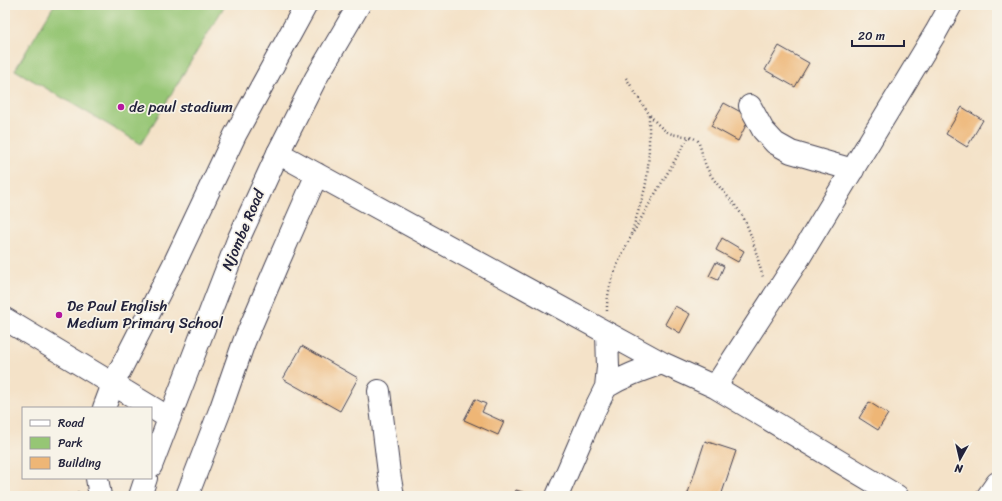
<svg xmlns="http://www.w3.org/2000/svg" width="1002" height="501" viewBox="0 0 1002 501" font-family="Sriracha,sans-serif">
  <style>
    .green { fill: #96c675; stroke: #5c7458 }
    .building { fill: #eeb676 }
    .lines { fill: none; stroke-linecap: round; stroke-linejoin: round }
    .minor-casing { stroke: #423f50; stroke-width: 24 }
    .highway-casing { stroke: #423f50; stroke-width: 24 }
    .path { stroke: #423f50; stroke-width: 2.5; stroke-dasharray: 1 3; stroke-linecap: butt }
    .minor { stroke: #fff; stroke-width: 22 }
    .highway { stroke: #fff; stroke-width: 22 }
    .poi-dot { fill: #b5179e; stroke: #f7f3e8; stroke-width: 1.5 }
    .labels { text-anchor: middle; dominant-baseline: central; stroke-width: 3.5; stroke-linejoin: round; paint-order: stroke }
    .poi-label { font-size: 15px; fill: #22223b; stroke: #f7f3e8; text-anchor: start }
    .street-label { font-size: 15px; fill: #22223b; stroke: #f7f3e8 }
  </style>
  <rect width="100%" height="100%" fill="#f7f3e8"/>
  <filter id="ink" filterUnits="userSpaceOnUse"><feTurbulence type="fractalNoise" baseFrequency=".025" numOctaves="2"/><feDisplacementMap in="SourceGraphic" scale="8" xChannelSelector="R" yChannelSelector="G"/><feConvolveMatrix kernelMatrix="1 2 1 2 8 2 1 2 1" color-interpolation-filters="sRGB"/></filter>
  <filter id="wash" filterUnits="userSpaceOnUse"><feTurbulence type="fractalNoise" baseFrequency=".012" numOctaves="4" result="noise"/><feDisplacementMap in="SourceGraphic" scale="16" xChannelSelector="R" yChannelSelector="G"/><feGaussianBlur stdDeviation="0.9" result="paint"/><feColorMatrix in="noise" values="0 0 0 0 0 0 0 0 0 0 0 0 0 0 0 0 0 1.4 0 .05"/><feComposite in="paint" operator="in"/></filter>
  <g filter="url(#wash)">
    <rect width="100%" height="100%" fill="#f4e2c8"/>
    <path class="green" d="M54,5h171l-84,139 -126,-74z"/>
    <g id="blocks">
      <path class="building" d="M779,46l30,17 -14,24 -30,-17z
        M724,103l26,14 -12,24 -27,-15z
        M962,107l21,13 -16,27 -21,-13z
        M722,238l22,13 -6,11 -22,-12z
        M716,262l8,4 -6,14 -9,-4z
        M675,306l15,8 -10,19 -15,-9z
        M302,346l56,32 -18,33 -57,-32z
        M475,399l11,5 -4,8 22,10 -6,13 -34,-15z
        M869,402l19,12 -10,16 -19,-12z
        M705,441l31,10 -15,45h-34z
        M516,490l10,3 -1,3h-11z"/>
    </g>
  </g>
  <g filter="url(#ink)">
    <use href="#blocks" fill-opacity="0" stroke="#423f50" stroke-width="1"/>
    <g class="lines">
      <defs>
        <path id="minor" d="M750,106l13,24 12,13 16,9 62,18
          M278,153l384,210 53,24 182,109
          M5,319l108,65 56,34
          M606,387c18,-11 36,-17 56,-24
          M715,387l84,-129 137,-226 15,-27
          M379,391l10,82 4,23
          M104,408l9,-24 62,-122 60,-127 71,-130
          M97,478l3,18
          M187,496l34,-88 23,-66 32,-75 41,-93
          M557,496l34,-79 15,-30 2,-20 -1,-34
          M988,496l9,-13"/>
        <path id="highway" d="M151,466l87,-226 40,-87 38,-75 43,-73
          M140,496l6,-18"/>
      </defs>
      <use href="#minor" class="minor-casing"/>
      <use href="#highway" class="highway-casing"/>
      <path class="path" d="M626,78c10,15 25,44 40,53 10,7 23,2 32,10 4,9 5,20 10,29 9,18 27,31 36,49 9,18 13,39 19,58
        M631,234c5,-15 10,-31 14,-46 5,-24 4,-50 4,-75
        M607,311c-1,-29 17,-62 31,-87 16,-29 34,-58 51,-88
        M76,496l3,-5"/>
      <use href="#minor" class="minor"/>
      <use href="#highway" class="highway"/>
    </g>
  </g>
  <g class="poi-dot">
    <circle cx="121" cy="107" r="4"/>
    <circle cx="59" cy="315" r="4"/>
  </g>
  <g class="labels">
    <g class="poi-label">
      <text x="129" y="107">de paul stadium</text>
      <text x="67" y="306">De Paul English<tspan x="67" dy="17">Medium Primary School</tspan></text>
    </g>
    <g class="street-label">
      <text transform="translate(243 230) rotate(-67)">Njombe Road</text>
    </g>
  </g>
  <rect width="1002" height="501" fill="none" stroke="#f7f3e8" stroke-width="20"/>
  <rect x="22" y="407" width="130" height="72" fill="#f7f3e8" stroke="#a29fa3"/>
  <rect x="30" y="420" width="20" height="6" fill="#ffffff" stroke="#a29fa3"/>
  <text x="58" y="427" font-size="12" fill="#22223b">Road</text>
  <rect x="30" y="437" width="20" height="12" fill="#96c675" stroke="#a29fa3"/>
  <text x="58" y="447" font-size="12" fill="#22223b">Park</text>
  <rect x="30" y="457" width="20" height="12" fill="#eeb676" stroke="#a29fa3"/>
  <text x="58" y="467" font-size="12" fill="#22223b">Building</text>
  <g transform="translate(960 459) rotate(188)" stroke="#f7f3e8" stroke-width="3" paint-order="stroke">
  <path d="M0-3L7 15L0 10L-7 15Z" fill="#22223b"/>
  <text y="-6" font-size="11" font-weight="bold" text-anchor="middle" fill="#22223b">N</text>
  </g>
  <path d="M852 40v6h52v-6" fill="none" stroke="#22223b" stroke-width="2"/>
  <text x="858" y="40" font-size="12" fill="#22223b" stroke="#f7f3e8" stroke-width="3" paint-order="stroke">20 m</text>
</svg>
